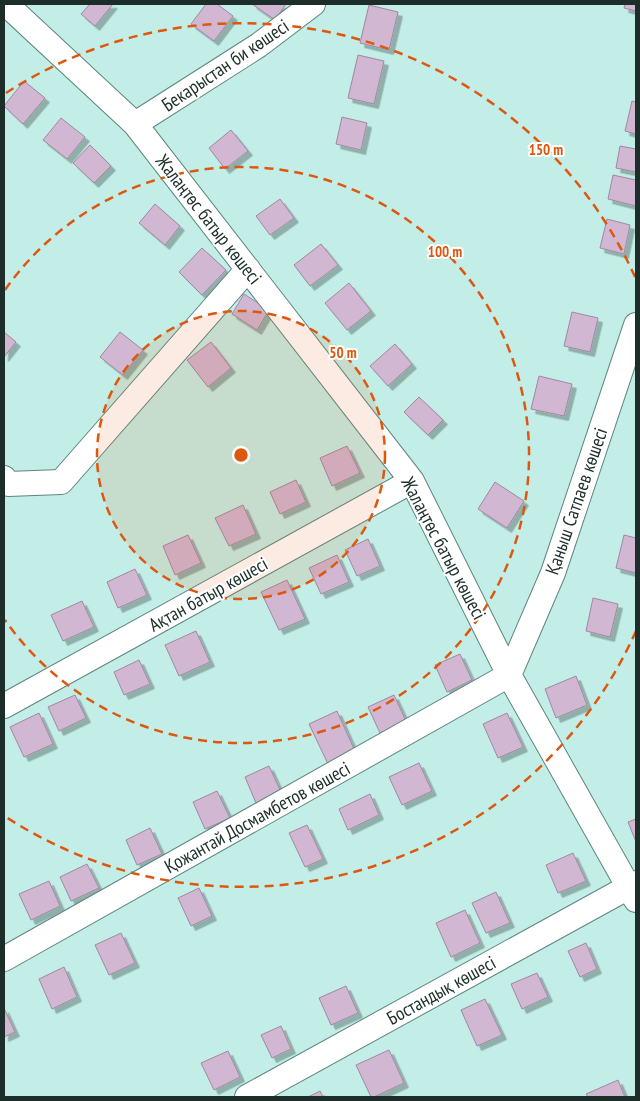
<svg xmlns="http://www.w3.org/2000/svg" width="640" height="1101" viewBox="0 0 640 1101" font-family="'PT Sans Narrow',sans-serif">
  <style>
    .building { fill: #d1b7d2; stroke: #a087a0; filter: url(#shadow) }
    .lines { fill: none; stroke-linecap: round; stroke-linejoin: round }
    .minor-casing { stroke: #5d857f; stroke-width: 26 }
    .minor { stroke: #fff; stroke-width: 24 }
    .ring { fill: none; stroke: #de570e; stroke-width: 2.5; stroke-dasharray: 9 6 }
    .labels { text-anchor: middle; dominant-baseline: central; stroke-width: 4; stroke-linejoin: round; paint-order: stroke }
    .street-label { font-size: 19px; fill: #1c2d2a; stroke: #fff }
    .centre { fill: #de570e; stroke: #fff; stroke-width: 2.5 }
    .ring-label { font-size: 15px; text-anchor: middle; font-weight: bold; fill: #de570e; stroke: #fff; stroke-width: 4; stroke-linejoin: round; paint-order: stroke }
  </style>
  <defs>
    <filter id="shadow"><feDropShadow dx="4.5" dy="4.5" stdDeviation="0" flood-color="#0004"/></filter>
  </defs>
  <rect width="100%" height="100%" fill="#c3eee7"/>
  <path class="building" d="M90,4h23l-18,22 -14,-12z
    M206,4h11l16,12 -19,25 -23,-17z
    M252,4h34l-11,16z
    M625,4h11v7l-12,-3z
    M369,5l29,7 -9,38 -29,-7z
    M358,55l26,6 -10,43 -26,-6z
    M24,81l21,17 -22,26 -19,-18z
    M632,101l4,1v32l-11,-3z
    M342,117l25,6 -6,27 -25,-6z
    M61,118l24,19 -18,22 -24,-19z
    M231,130l17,21 -23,18 -16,-21z
    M90,145l21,21 -17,17 -21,-20z
    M620,146l16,3v23l-20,-4z
    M613,175l23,5v26l-28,-7z
    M280,199l14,19 -24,17 -14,-19z
    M155,204l25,22 -15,19 -26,-22z
    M607,219l23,6 -6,29 -24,-6z
    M321,244l17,21 -28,21 -16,-21z
    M202,248l24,22 -24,25 -23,-23z
    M349,283l22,28 -24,19 -22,-27z
    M244,294l25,16 -12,20 -25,-16z
    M572,312l26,6 -8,34 -26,-6z
    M4,332l12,10 -12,15z
    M120,332l23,18 -20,25 -23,-18z
    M211,342l20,26 -23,19 -21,-27z
    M395,344l17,20 -24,22 -18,-20z
    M539,376l33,8 -8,32 -33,-7z
    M419,397l24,23 -15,15 -24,-23z
    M347,446l13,27 -28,13 -12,-28z
    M296,480l10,22 -26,12 -10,-22z
    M495,482l29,19 -17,27 -29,-19z
    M243,505l13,29 -27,12 -14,-28z
    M188,535l13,28 -26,12 -12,-29z
    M624,535l12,3v35l-20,-5z
    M368,539l12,27 -23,10 -12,-26z
    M337,555l12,27 -28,12 -12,-26z
    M135,569l12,26 -29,13 -11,-26z
    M287,580l18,39 -26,11 -18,-38z
    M593,598l25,6 -8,33 -24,-6z
    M82,601l12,26 -31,14 -12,-26z
    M196,631l14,31 -31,14 -14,-31z
    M460,654l12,26 -25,12 -12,-27z
    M139,660l11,24 -26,11 -10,-23z
    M576,676l11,29 -31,13 -11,-29z
    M75,695l11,23 -27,13 -11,-24z
    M394,695l12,26 -26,12 -12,-26z
    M337,711l18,40 -27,13 -19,-40z
    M39,713l14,31 -29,13 -14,-30z
    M507,713l16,34 -25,11 -15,-34z
    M419,763l13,28 -30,14 -13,-28z
    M269,766l12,26 -25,11 -11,-26z
    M217,791l13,27 -25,11 -12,-27z
    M370,794l9,21 -31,15 -9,-21z
    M636,819v23l-8,-20z
    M307,825l16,34 -18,8 -16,-34z
    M150,828l12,26 -25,11 -11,-25z
    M573,853l13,28 -28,12 -12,-28z
    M87,864l12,24 -28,13 -11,-24z
    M49,881l11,25 -29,14 -12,-26z
    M199,888l13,28 -21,10 -13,-28z
    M496,892l14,31 -24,10 -14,-30z
    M465,910l15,33 -29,14 -15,-34z
    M121,933l14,30 -26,12 -14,-30z
    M586,943l11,26 -17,8 -12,-26z
    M64,967l13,30 -25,12 -13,-30z
    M537,973l11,24 -26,12 -11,-25z
    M346,986l12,27 -27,12 -12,-27z
    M485,999l17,36 -25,11 -16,-36z
    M4,1008l11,24 -11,5z
    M281,1026l10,23 -19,9 -11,-23z
    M389,1050l15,33 -30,14h-3l-15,-32z
    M228,1051l12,26 -26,13 -13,-27z
    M618,1080l7,17h-37l-2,-3z
    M320,1091l3,6h-15z"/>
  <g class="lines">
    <defs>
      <path id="minor" d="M6,4l129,120 277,357 97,194 127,225
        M135,124l124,-79 54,-41
        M4,478l4,6 53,-2 187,-213
        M4,706l408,-225
        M4,959l505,-284 44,-102 83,-248
        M247,1097l389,-214"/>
    </defs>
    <use href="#minor" class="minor-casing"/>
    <use href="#minor" class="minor"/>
  </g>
  <circle cx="241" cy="455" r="144" fill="#de570e" fill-opacity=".12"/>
  <g class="ring">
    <circle cx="241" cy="455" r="144"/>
    <path d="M5 290A288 288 0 1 1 5 620"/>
    <path d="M636 631A432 432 0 0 1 6 817M6 93A432 432 0 0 1 636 279"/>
  </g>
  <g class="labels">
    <g class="street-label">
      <text transform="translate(225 65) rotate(-34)">Бекарыстан би көшесі</text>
      <text transform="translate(209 219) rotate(52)">Жалаңтөс батыр көшесі</text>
      <text transform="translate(576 501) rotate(-71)">Қаныш Сатпаев көшесі</text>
      <text transform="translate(444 548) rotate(62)">Жалаңтөс батыр көшесі</text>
      <text transform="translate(208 594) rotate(-29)">Ақтан батыр көшесі</text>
      <text transform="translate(257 817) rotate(-29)">Қожантай Досмамбетов көшесі</text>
      <text transform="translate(441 990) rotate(-29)">Бостандық көшесі</text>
    </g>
  </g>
  <circle cx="241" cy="455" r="8" class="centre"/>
  <g class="ring-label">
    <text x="546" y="155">150 m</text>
    <text x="445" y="257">100 m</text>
    <text x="343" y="358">50 m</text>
  </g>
  <rect width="640" height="1101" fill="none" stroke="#1c2d2a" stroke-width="10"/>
</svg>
